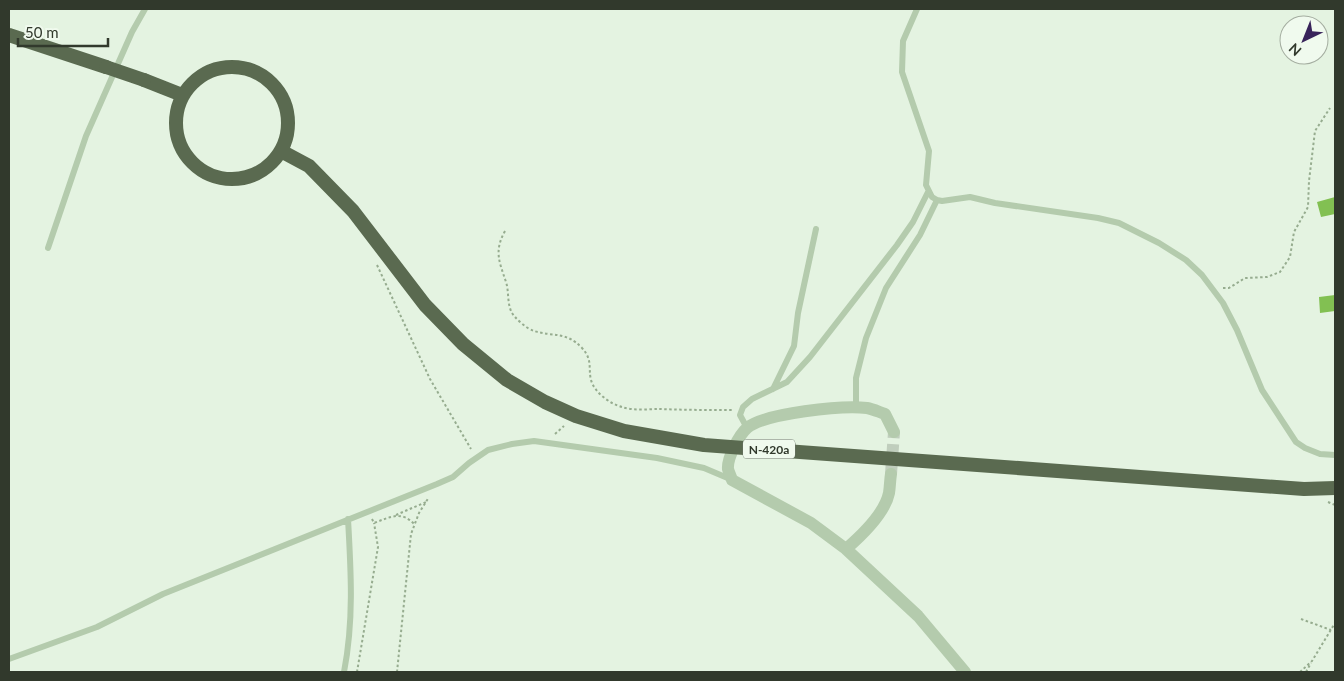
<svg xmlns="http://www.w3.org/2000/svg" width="1344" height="681" viewBox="0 0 1344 681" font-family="Lato,sans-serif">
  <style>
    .building { fill: #82c052 }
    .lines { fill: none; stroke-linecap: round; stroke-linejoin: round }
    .minor-tunnel { stroke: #c0cebd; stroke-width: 12; stroke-dasharray: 12 6; stroke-linecap: butt }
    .path { stroke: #96ac8f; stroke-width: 2; stroke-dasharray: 2.5 2.5; stroke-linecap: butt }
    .service { stroke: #b4cbad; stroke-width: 6 }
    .minor { stroke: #b4cbad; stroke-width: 12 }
    .trunk { stroke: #5a6a50; stroke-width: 14 }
    .trunk-bridge { stroke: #5a6a50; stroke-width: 14 }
    .labels { text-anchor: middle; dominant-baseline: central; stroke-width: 4.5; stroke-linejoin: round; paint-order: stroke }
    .shield { fill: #f0faee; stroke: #6a7366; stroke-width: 1 }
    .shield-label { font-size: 12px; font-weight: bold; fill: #31392c }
  </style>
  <rect width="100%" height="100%" fill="#e4f3e1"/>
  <path class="building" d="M1335,197v17l-14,3 -4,-15z
    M1335,295v16l-15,2 -1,-16z"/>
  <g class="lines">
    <path class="minor-tunnel" d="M891,474l3,-42"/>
    <path class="path" d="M505,231c-11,20 -6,30 1,51 3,9 1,19 5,29 3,7 16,18 23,20 19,6 32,0 48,17 11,12 6,20 9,32 3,12 19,24 31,27 11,4 26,2 38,2 24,1 48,1 72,1
      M377,265l53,114 41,70
      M1223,288h6l16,-10 22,-1 13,-5 10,-15 4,-25 14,-25 1,-26 6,-50 15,-23
      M555,434l9,-8
      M1328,502l7,3
      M396,515l30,-13
      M372,519l2,4c16,-6 28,-13 41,2
      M1301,619l30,11
      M357,672l21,-125 -4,-24
      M397,672l14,-138 8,-21 10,-16
      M1300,672l12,-11 23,-38
      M1306,672l5,-9"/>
    <path class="service" d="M917,9l-14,32 -1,31 27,79 -3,34 6,12 5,3 5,1 28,-4 25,6 103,15 21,5 40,20 27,17 16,15 21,28 14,27 25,60 34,52 9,6 15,6 15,1
      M48,248l38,-112 46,-104 13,-23
      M773,389l21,-43 4,-33 18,-84
      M856,408v-30l10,-40 20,-50 34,-53 17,-35
      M747,428l-7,-13 3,-8 9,-8 35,-17 23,-25 87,-112 16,-23 15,-30
      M9,659l88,-32 66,-33 274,-110 16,-7 16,-14 19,-13 24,-6 22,-3 123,17 47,10 26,11
      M344,672c10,-51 7,-101 4,-153"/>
    <path class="minor" d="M894,432l-9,-18c-6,-2 -12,-5 -18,-6 -24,-3 -102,5 -120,20 -8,7 -20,30 -19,41 1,4 3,7 4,11l79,43 35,26 72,67 47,56
      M846,549c15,-13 39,-36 43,-56 1,-6 1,-13 2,-19"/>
    <path class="trunk" d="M9,35l97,32
      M176 123a56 56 0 1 1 112 0a56 56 0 1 1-112 0Z
      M144,80l38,15
      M281,151l28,15 44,45 72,94 38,39 44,36 38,22 31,14 48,15 80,14 600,44 31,-1"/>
    <path class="trunk-bridge" d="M106,67l38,13"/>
  </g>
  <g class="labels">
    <rect class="shield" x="743" y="439.5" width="52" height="19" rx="4"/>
    <g class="shield-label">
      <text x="769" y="449">N-420a</text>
    </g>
  </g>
  <rect width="1344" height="681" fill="none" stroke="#31392c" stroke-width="20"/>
  <g transform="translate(1304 40) rotate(223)"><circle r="24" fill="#f0faee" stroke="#a4ada0"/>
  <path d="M0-4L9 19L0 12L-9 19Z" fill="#38235a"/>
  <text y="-8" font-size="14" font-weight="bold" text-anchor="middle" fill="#31392c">N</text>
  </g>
  <path d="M18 38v8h90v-8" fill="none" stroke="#31392c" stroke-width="2.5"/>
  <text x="25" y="38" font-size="15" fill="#31392c" stroke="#f0faee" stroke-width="4" paint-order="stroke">50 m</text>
</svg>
